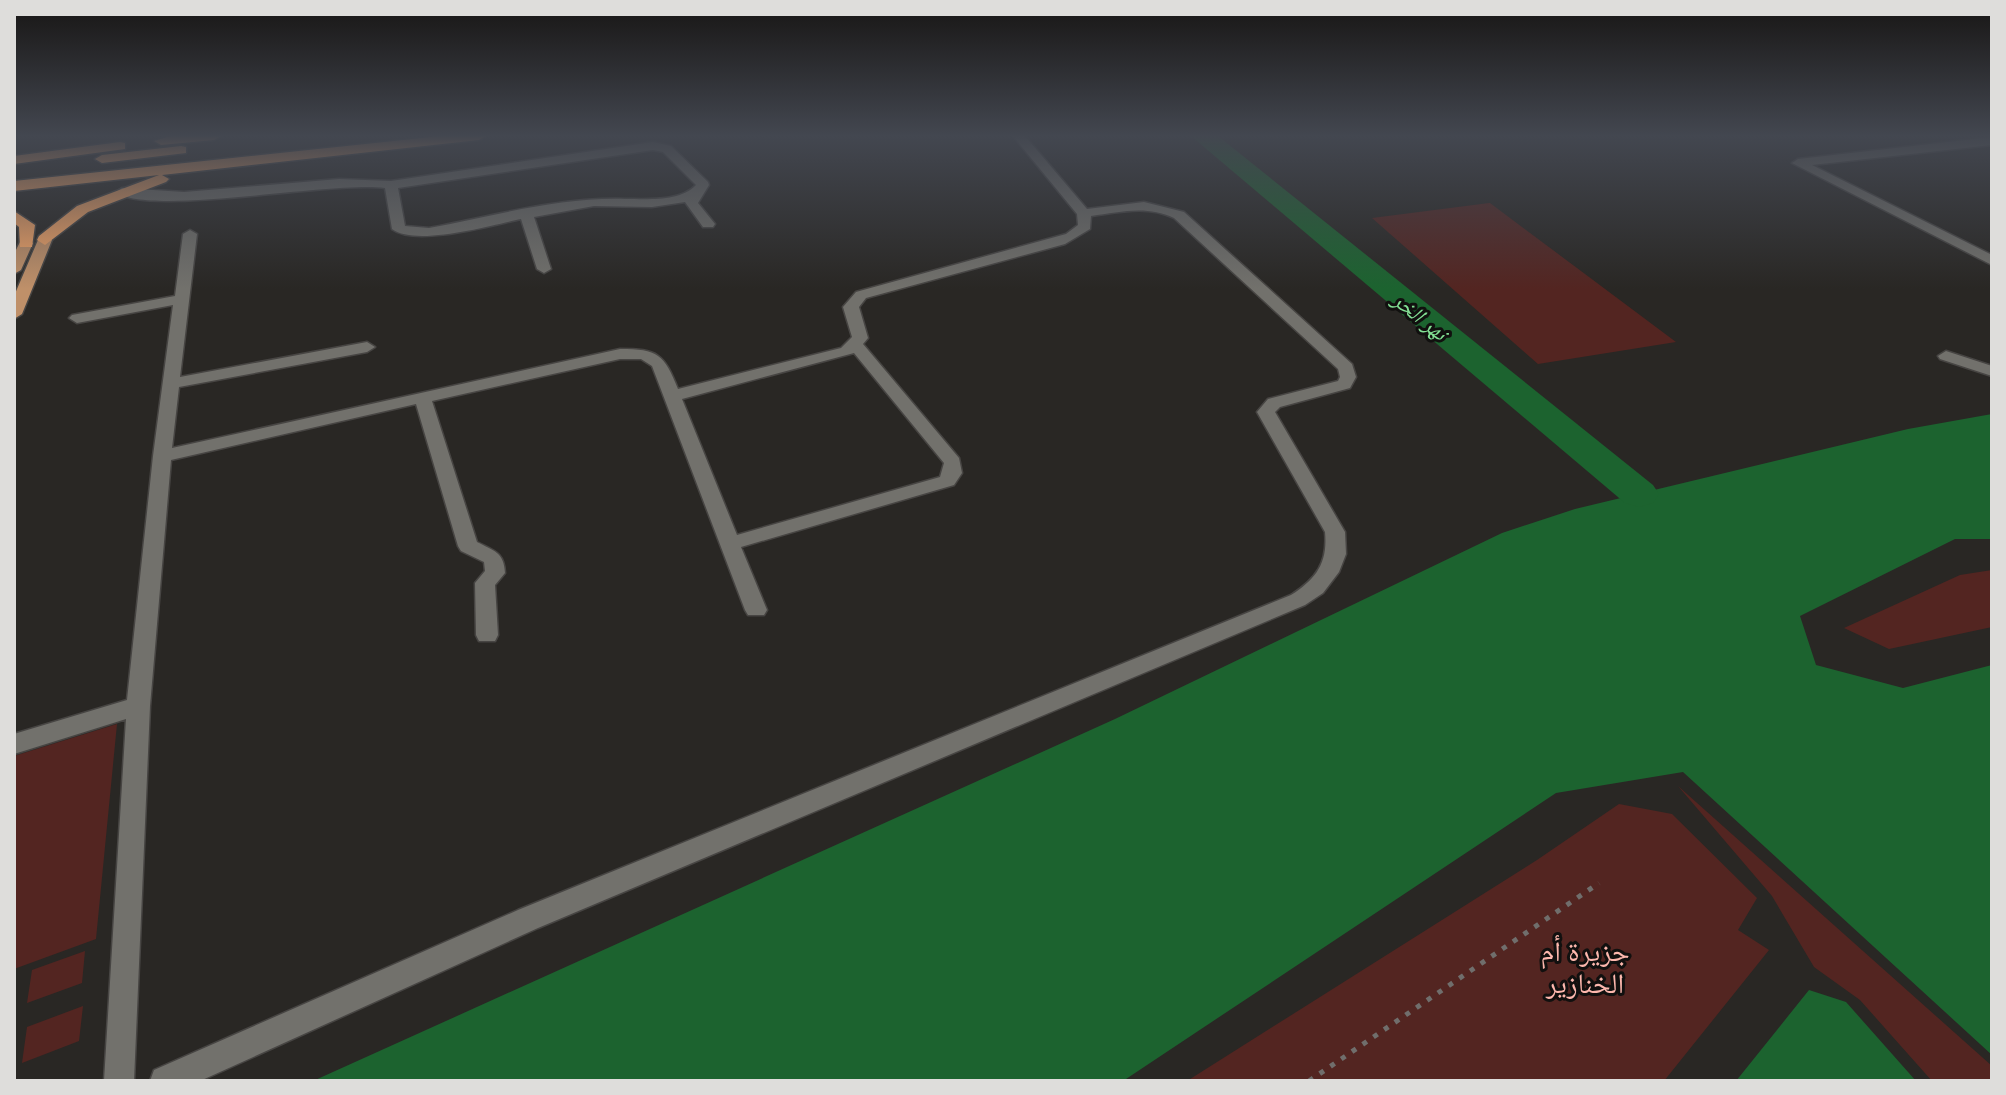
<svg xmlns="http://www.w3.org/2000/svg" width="2006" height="1095" viewBox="0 0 2006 1095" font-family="'Noto Sans','Noto Naskh Arabic',sans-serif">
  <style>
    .green { fill: #532521 }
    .water { fill: #1c632f }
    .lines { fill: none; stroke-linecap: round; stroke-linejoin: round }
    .river { fill: #1c632f; fill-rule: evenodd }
    .minor-casing { stroke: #474543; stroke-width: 3 }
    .major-casing { stroke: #474543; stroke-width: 3 }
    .highway-casing { stroke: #474543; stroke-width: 3 }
    .path { stroke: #706e6c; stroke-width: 5; stroke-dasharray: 5 8; stroke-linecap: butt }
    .minor { fill: #72716c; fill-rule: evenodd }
    .major { fill: #bf9069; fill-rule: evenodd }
    .highway { fill: #f3a467; fill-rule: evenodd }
    .labels { text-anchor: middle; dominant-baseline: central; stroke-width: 6; stroke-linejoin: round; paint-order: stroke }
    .far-water-label { font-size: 22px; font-style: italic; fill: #83e094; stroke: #11100f }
    .near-park-label { font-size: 28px; fill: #fdb7ad; stroke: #11100f }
  </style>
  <rect width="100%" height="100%" fill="#292724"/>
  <path class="green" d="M1489,203h1l186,139 -138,22 -166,-146z
    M1992,570v57l-103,22 -45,-21 116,-53z
    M117,724l-21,215 -82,30v-213z
    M1678,786l314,280v15h-60l-72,-81 -46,-33 -42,-71z
    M1619,804l53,10 85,84 -19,32 31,20 -105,131h-477l350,-221z
    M85,951l-3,32 -55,20 5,-33z
    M83,1006l-4,35 -57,22 5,-36z"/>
  <path class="water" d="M1992,414v125h-37l-155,77 16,49 87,23 89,-23v390l-309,-283 -127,21 -433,288h-810l802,-362 387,-186 73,-24 333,-80z
    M1809,990l37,12 70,79h-180z"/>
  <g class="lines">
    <path class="river" d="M1191,136h27l435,349 6,9 -6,9 -14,4 -14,-4z"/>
    <defs>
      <path id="minor" d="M1013,136h12l62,73 57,-7 40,10 168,152 4,13 -6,11 -70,19 -5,5 70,120 1,22 -7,18 -16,21 -18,12 -767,323 -338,153h-50l4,-11 364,-160 773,-315c25,-16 37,-32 34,-63l-68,-120 11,-13 70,-18 2,-4 -2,-8 -164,-151c-27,-13 -54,-6 -83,-2l-1,13 -25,15 -199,54 -7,9 9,31 -5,6 96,114 3,15 -8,12 -213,62 26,63 -3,5h-16l-3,-5 -93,-244 -11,-7h-21l-188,42 45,141c17,9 27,10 28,31l-10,12 3,50 -3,6h-16l-3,-6 -1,-52 10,-12 -1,-9 -23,-11 -3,-5 -42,-142 -245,56 -21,246 -16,375h-30l22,-362 -112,35v-20l113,-34 26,-244 20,-151 -96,18 -8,-5 3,-3 103,-19 8,-62 7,-4 7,4 -17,143 187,-35 8,5 -8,5 -188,35 -7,61 448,-99c38,0 44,5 58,40l163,-41 11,-11 -9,-30 13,-15 210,-58 12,-9 -1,-11zM854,353l90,110 -4,14 -203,58 -55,-136z
        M1992,137v8l-180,20 180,90v10l-200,-102 6,-4z
        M653,142l18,4 37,36 1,3 -11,18 17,21 -2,3h-10l-18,-25 -33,5 -58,-1 -60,11 17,52 -7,4 -7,-4 -16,-50c-29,6 -105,28 -129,10l-7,-41c-55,-7 -236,29 -269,4l6,-4 62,4 155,-13 52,2zM653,150l10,2 33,33c-16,17 -48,14 -71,14 -65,-2 -132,17 -196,29l-24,-2 -7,-38z
        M1946,351l46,15v10l-52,-17 -2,-3z"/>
      <path id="major" d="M45,236l7,4 -30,74 -8,5v-23l24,-56z
        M26,239l7,4 -12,27 -7,4v-20l7,-14z"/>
      <path id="highway" d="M171,136h50l-7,4 -53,5 -7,-4z
        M441,136h45l-7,4 -317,35 7,4 -3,3 -78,30 -43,33 -8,-5 2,-4 38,-30 82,-31 -145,16v-10z
        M120,142l5,1v6l-111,15v-8z
        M181,146l5,1v6l-84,10 -7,-4 7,-4z
        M14,211l21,14 -3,22h-12l-1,-20 -5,-4z"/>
    </defs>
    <use href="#minor" class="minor-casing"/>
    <use href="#major" class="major-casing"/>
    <use href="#highway" class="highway-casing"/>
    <path class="path" d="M1309,1081l290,-198"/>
    <use href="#minor" class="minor"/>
    <use href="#major" class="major"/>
    <use href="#highway" class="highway"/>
  </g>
  <linearGradient id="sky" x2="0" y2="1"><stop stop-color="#171514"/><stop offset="0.47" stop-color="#434750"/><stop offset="1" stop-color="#434750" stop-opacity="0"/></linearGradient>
  <rect width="2006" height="289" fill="url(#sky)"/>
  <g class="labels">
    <g class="far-water-label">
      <text transform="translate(1421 315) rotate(39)">نهر الخر</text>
    </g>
    <g class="near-park-label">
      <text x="1585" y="950">جزيرة أم<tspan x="1585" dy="32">الخنازير</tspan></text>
    </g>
  </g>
  <rect width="2006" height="1095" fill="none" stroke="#dedddb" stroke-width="32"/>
</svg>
